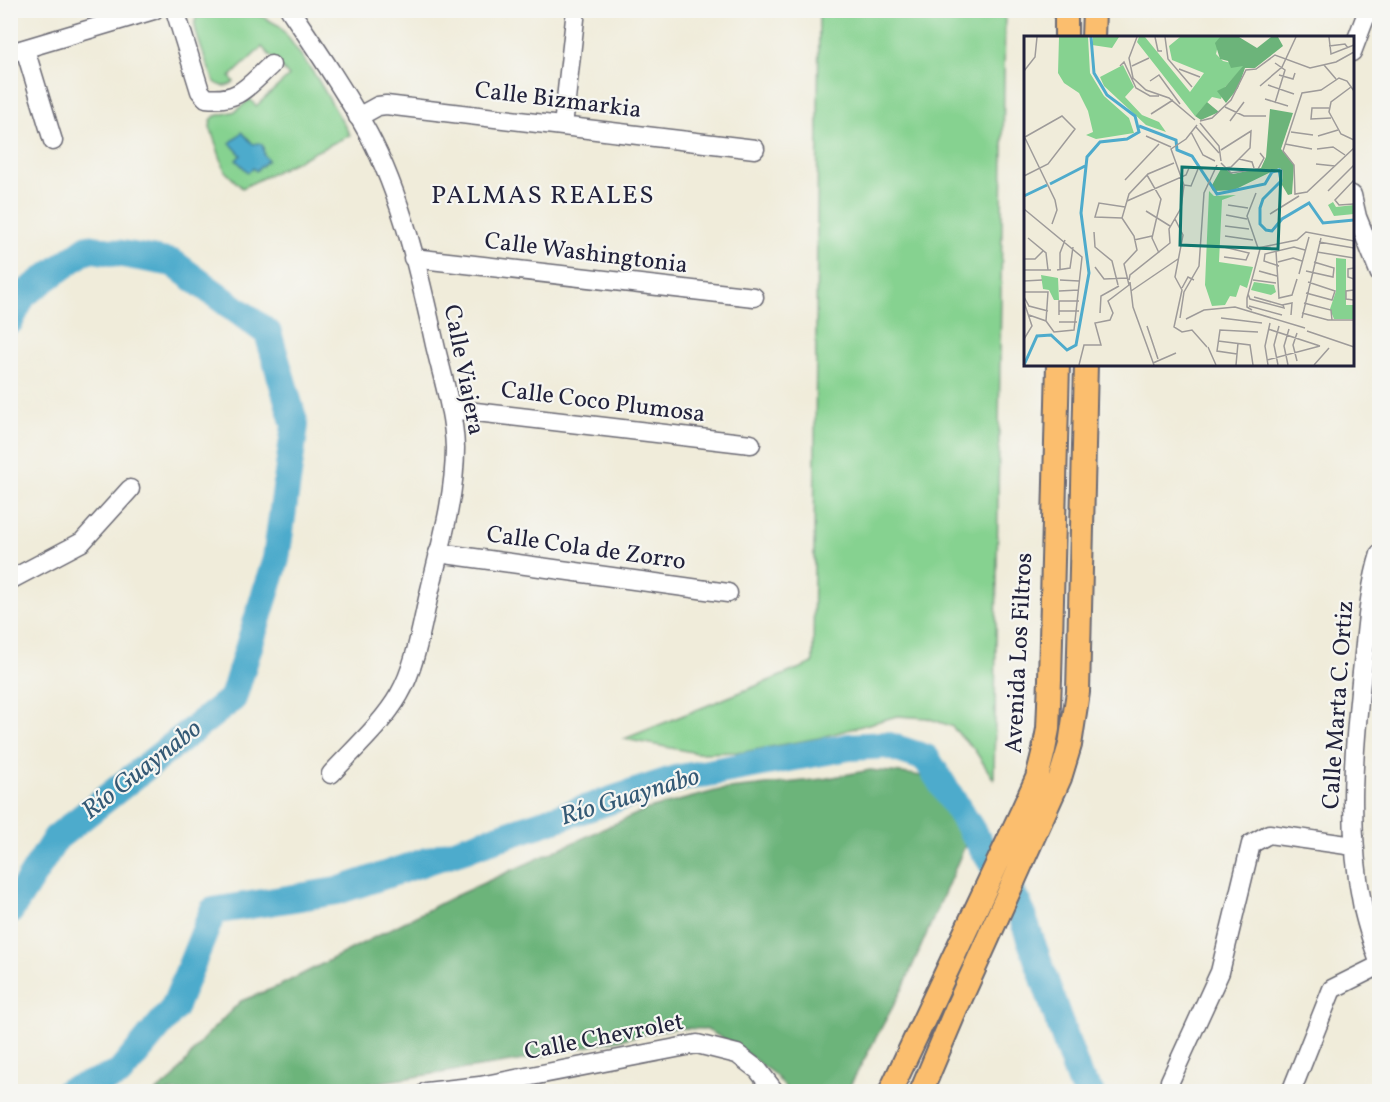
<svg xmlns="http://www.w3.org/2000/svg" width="1390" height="1102" viewBox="0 0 1390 1102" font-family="Vollkorn,serif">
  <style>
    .green { fill: #86d290; stroke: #547a66; stroke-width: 1.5 }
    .forest { fill: #6cb47a; stroke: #476b5a; stroke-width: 1.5 }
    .water { fill: #4eabcc; stroke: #386684; stroke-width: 1.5 }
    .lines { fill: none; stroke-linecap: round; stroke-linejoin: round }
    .river { stroke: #4eabcc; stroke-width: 28 }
    .minor-casing { stroke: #6a6973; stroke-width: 21 }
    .major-casing { stroke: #6a6973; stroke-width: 26 }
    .minor { stroke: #fff; stroke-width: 18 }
    .major { stroke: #fbbe6e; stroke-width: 22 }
    .labels { text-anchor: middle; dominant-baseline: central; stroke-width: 4.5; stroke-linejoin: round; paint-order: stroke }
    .street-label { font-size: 24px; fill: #22223b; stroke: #f6f6f2 }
    .neighbourhood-label { font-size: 26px; letter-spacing: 1.5px; fill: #22223b; stroke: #f6f6f2 }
    .water-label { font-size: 26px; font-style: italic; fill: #345975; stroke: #f6f6f2 }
    .inset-river { fill: none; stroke: #4eabcc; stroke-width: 3 }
    .inset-road { fill: none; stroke: #9e9b9a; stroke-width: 1.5 }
    .view { fill: #0f766e; fill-opacity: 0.15; stroke: #0f766e; stroke-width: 3 }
    .inset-edge { fill: none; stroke: #22223b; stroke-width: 3 }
  </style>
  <rect width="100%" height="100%" fill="#f6f6f2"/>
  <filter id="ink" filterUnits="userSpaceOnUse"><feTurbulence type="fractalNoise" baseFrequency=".0167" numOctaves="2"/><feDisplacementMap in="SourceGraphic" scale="12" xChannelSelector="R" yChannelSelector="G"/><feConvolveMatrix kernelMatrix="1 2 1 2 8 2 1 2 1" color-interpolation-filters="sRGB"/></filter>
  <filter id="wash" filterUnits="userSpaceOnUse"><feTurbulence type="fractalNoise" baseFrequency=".008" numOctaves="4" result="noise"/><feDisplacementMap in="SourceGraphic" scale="24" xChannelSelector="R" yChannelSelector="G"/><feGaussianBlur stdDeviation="1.35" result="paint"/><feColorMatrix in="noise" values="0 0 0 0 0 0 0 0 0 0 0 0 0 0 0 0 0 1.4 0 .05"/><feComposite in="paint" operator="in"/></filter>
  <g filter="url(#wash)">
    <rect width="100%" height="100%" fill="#f0ecda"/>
    <path class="green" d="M211,11h32l16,4 21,11 37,52 33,57 -108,53 -17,-17 -15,-44 1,-7 4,-4 21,-5 14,-12 6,7 33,-30 -27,-29 -32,30 4,5c-6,5 -13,5 -19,0 -5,-9 -22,-53 -20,-61 2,-7 9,-9 16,-10z
      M819,11h186l-11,769 -20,-31 -23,-23 -24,-8 -30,-2 -78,22 -76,14 -46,1 -73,-14 189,-76z"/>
    <path class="forest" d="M870,770c25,3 60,1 77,21 10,12 16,29 23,43l-67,154 -56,103h-59l-13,-16 -43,-32 -27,-14 -30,-1 -157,33 -195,30 -168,1 18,-13 29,-39 39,-39 38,-15 176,-90 190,-86 74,-20 104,-11z"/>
    <path class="water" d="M242,132l11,12 6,-1 4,3 1,9 4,5 -12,11 -3,-3 -5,4 -12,-12 5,-5 -11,-12z"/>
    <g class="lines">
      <path class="river" d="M10,321l13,-26 65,-47 85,15 95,70 27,92 -19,134 -43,139 -177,140 -46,73
        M68,1092l51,-18 55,-66 39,-97 124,-20 338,-112 174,-32 37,-2 40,13 92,146 62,177 10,11"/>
    </g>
  </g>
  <g filter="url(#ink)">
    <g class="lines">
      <defs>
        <path id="minor" d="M175,10l25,81 6,7c33,4 42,-12 65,-33
          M290,10c27,40 55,81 78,123 34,63 52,143 67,212 8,34 19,68 20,103 0,48 -14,96 -25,142 -8,33 -14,76 -31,105 -16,28 -46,55 -68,79
          M25,49l28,92
          M1352,52l16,-42
          M10,53l144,-43
          M358,117l20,-11 8,-1 369,44
          M563,126l13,-116
          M1352,195l5,22 23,57
          M413,258l341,39
          M450,409l301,35
          M438,553l290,40
          M1380,554c-11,35 -13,73 -17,109 -9,81 -17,164 0,245 4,19 11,39 17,57
          M10,580l72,-38 48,-53
          M1170,1081l50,-109 31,-128 18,-10 85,12
          M426,1092l54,-6 217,-42 40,10 21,16 17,22
          M1291,1092l41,-103 48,-24"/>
        <path id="major" d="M1066,38v-28
          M1093,38l1,-28
          M890,1092l133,-283 14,-31 7,-28 4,-21 2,-50 8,-315
          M921,1092l36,-85 103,-229 10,-33 8,-53 8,-328"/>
      </defs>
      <use href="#minor" class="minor-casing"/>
      <use href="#major" class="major-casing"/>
      <use href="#minor" class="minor"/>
      <use href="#major" class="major"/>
    </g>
  </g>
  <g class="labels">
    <g class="street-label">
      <text transform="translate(558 101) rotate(7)">Calle Bizmarkia</text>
      <text transform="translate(586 254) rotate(7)">Calle Washingtonia</text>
      <text transform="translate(463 370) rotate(79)">Calle Viajera</text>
      <text transform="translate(603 403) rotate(7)">Calle Coco Plumosa</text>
      <text transform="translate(586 549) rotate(8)">Calle Cola de Zorro</text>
      <text transform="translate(1020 653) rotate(-87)">Avenida Los Filtros</text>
      <text transform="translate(1339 705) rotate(-86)">Calle Marta C. Ortiz</text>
      <text transform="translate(604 1038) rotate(-11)">Calle Chevrolet</text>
    </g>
    <g class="neighbourhood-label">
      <text x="543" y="196">PALMAS REALES</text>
    </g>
    <g class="water-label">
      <text transform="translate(142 770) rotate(-38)">Río Guaynabo</text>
      <text transform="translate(630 797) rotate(-17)">Río Guaynabo</text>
    </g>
  </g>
  <g transform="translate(1024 36)">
    <rect width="330" height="330" fill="#f0ecda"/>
    <path d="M35,1h29l2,36 14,23 25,22 5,15 -38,6 -10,-4 7,-3 -5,-21 -9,-18 -15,-10 -6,-10zM69,1h26l-7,11 -20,-3zM115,1h6l45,55 14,-19 -32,-13 -3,-14 11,-9h40l-4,17 7,7 21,5 -19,21 -4,12 -9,-2 -17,19 -58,-74zM99,29l11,22 -9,10 17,18 17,7 7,10 -20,-7 -42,-39 -4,-9zM185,155l5,5 22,-1 -14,5 -3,62 34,5 -6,21 -7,-3 -4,12 -6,-1 -5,9 -13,1 -7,-21zM309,166l3,5 18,-2v9l-20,2 -6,-11zM312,222l10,1v46h8l-1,14h-19l-4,-10 6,-18zM17,239l17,3 1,22h-5l-5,-10 -6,-1zM230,246l20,3 2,7 -5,3 -20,-5z" fill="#86d290"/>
    <path d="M196,1h19l18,11 14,-11h7l5,9 -28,22h-10l-7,20 -12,15 -9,-12 8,-4 18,-21 -12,2 -3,-7 -8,-2 -5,-16zM183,66l12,10 -18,8 -6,-4zM246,73l23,4 -12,36 13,16 -2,29 -4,1 -6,-10 1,-15 -4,-2 -45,22 -21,1 -2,-4 11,-20 11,7 28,-6 5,-11z" fill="#6cb47a"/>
    <path class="inset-river" d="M115,90l37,14 1,10 15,6 25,38 48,-10 7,-12 7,-2 2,11 -18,18 -3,9v16l6,6 6,1 10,-12 27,-16 14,20 31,-3M26,148l35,-18M0,160l23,-11M0,329l13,-29 14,-1 16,15 9,-5 13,-72 -8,-60 6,-56 13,-15 27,-3 12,-7 -4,-16 -28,-21 -13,-22 -3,-36"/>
    <path class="inset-road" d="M113,1l-8,21 4,20 13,12 23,8 26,22M131,1l3,14h4M141,1l3,22 24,28M305,1l2,17 23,-9M305,10l16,-2 3,4M251,27l10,7 -10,33M300,29l12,14M96,30l4,-4 12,26 14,8h9M108,30l17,-8M155,33l21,8M0,35l11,-14 2,-20M255,39l14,4 2,-6M126,45l9,-6 21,29M244,49l26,9M236,50l22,-19 14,-30M327,51l-20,15 -2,10 12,22 13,6M330,55l-7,-10 -8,-3 -18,12 -19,3 -19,58 11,14 1,29 12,-2 47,-44M241,63l23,7M201,71l19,9h22M305,72h-17l-1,11 20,-1M127,78l22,-14M176,85l12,-3 19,-18 15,-30 10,-1 19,-14 35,13 26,-6 18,-10M206,85l14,-19M176,87l19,23 2,15M172,91l23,26M167,96l12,23 12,6M267,96l22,3M122,100l25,11M294,100l20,-6M1,102l30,62 2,10 -5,14M261,108l27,5M293,113l16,-2 12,8M197,114l30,-19 -1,17 -19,19 -6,1M215,123l13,3 2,6M197,127l10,10 27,-4 6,-11 -4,-5M292,128l19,2M123,139l14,24 -9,39 7,15M0,140l24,-12 27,-35 -13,-13 -37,21M101,144l34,-36M330,144l-19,20 4,5 15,-1M160,149l7,1 7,-17M304,155l26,-26M232,157l-9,23 11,32M103,165l59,-26 3,-7M204,169l20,3M0,173l58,48 -8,73 -20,2 -8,-11 -17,-6M122,175l24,15M246,178l29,-18M202,179l21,4M98,182l-27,-1 4,-14 26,4M151,183l8,16 -8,42 7,13 -8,37 8,5 10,-2 15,17M201,190l24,3M70,196l1,15 17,14 6,24M201,200l28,4M4,202l18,15 2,17M110,204l18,-4M295,206l35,6M234,212l39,-8 9,-8 48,9M252,215l3,47 13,-3 5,-16M293,216l37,6M200,221l22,3 3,-7 -25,-6M0,223h11l8,-8M254,226l15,-4 9,3M255,230l-15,-5 1,-7 29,-7 11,3M71,231l9,12 23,-1M330,232l-6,1v8l6,2M36,233v-16l5,-13M0,234h27M33,234l13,-2 3,-21M235,235l18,5M282,235l27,6 1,-9 -20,-6M275,238l10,-37M36,244l19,1M105,244l1,-5 40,-32 -1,-14 12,-21 3,-23 -13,-36 15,-10 11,-14M229,244l23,3M0,245l18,-1M106,246l3,25 21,58M158,252l6,-11 6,3M330,254l-8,1v8l8,1M35,255l20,-1M107,255l47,-32M0,256h24l-2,29M282,257l26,7 3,-9 -27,-9M224,258l2,5 34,9 -1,-3M0,261l5,9 19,5M230,261l28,8 10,-2 -1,12M0,266l8,24 -8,13M280,267l27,7 1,10M225,270l33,9M228,274l-5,-3v-9l13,-49M35,275h20M76,277l1,-17 18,-10M278,277l26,7h26M35,279v-14h20M156,282l4,-26 15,-26 5,-73 13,-28M197,282l41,5M278,282l19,-80M162,283l18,-9 31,-3 70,21M35,286h18M123,290l11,33M244,293l52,17M283,295l47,16M194,305l32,4 3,20M184,311l8,18M213,318l-20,-3 3,-21 38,2M243,324l53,-14M273,325l-4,-16 4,-12M129,327l23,-10M55,329l5,-20h17l-6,-22 15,-3 3,-7 -5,-12 21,-16 -5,-21 13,-14 -3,-14 -12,-18 7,-24 19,-20 26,-11M212,329l2,-22M244,329l-3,-19 5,-23M254,329l-4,-20 5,-19M264,329l-4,-19 5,-17M290,329l15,-17"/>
    <path class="view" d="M158,131l99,4 -3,78 -98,-4z"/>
    <rect width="330" height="330" class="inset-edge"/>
  </g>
  <rect width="1390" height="1102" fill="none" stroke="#f6f6f2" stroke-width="36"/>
</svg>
